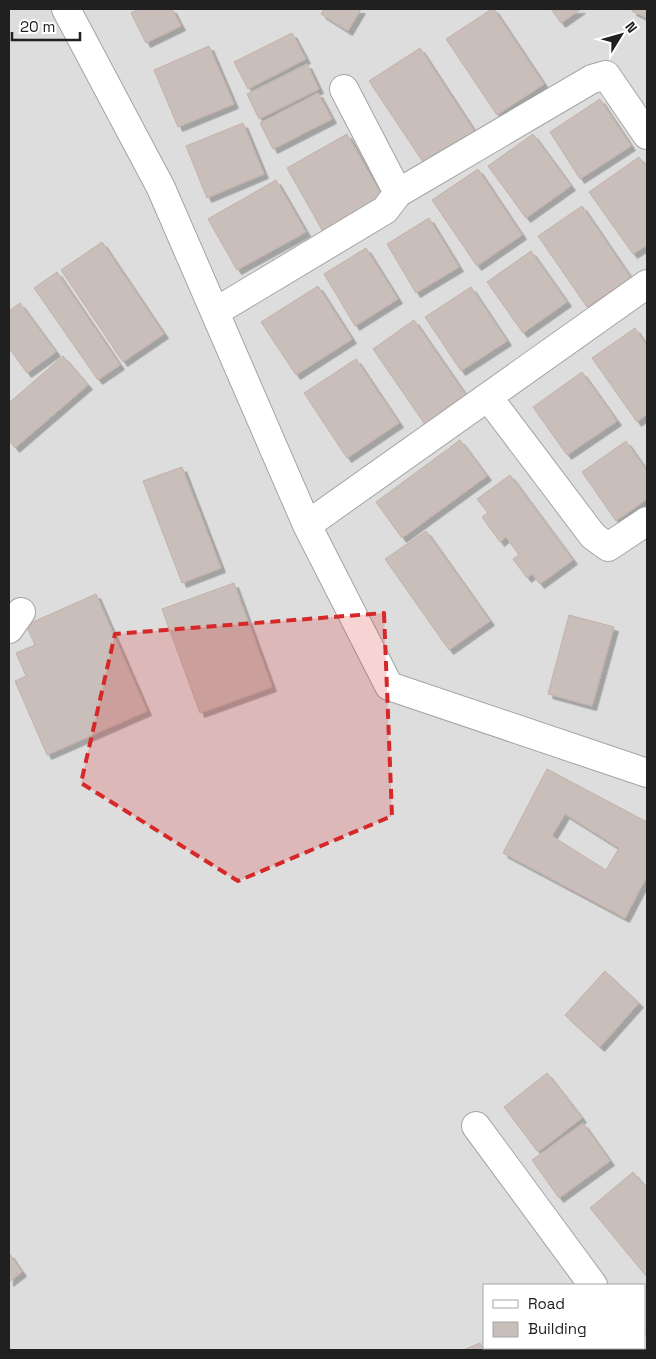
<svg xmlns="http://www.w3.org/2000/svg" width="656" height="1359" viewBox="0 0 656 1359" font-family="'Space Grotesk',sans-serif">
  <style>
    .residential { fill: #dedddd; fill-rule: evenodd }
    .building { fill: #c9beb9; stroke: #c3b1a8; fill-rule: evenodd; filter: url(#shadow) }
    .lines { fill: none; stroke-linecap: round; stroke-linejoin: round }
    .minor-casing { stroke: #a4a4a4; stroke-width: 30 }
    .minor { stroke: #fff; stroke-width: 28 }
    .marked { fill: #d62828; fill-opacity: 0.2; stroke: #d62828; stroke-width: 4; stroke-dasharray: 10 6; stroke-linejoin: round }
  </style>
  <defs>
    <filter id="shadow"><feDropShadow dx="4.5" dy="4.5" stdDeviation="0" flood-color="#0004"/></filter>
  </defs>
  <rect width="100%" height="100%" fill="#f1ece6"/>
  <path class="residential" d="M9,9h638v1341h-638zM485,1285h160v63h-160z"/>
  <path class="building" d="M139,9h33l9,17 -35,17 -15,-30z
    M324,9h37l-13,22 -27,-17z
    M492,9h2l50,75 -47,31 -51,-76z
    M551,9h30l-20,14z
    M632,9h15v9l-15,-7z
    M292,33l14,26 -58,30 -14,-27z
    M209,46l25,58 -56,23 -24,-57z
    M420,48l57,87 -50,33 -58,-87z
    M307,64l12,25 -60,30 -12,-25z
    M318,93l14,26 -59,30 -13,-26z
    M600,99l31,47 -51,33 -30,-47z
    M243,123l21,51 -57,24 -21,-52z
    M347,134l39,69 -60,34 -39,-69z
    M533,134l38,52 -45,32 -38,-52z
    M639,157l8,11v77l-14,9 -44,-62z
    M478,169l44,66 -45,31 -45,-66z
    M276,180l30,52 -69,38 -29,-51z
    M582,206l49,72 -44,29 -49,-71z
    M429,218l30,49 -43,26 -29,-49z
    M102,242l62,92 -41,28 -62,-92z
    M366,248l32,51 -43,27 -31,-52z
    M531,251l36,51 -44,31 -36,-51z
    M57,272l63,93 -22,15 -64,-92z
    M318,286l34,53 -56,36 -35,-53z
    M471,287l36,54 -46,30 -36,-54z
    M20,303l36,49 -29,21 -18,-25v-37z
    M414,320l53,77 -41,29 -53,-77z
    M635,328l12,18v68l-10,8 -45,-64z
    M63,356l25,29 -73,63 -6,-8v-37z
    M356,359l43,64 -52,35 -43,-65z
    M582,372l35,49 -50,34 -34,-48z
    M460,440l27,36 -85,62 -26,-36z
    M626,441l21,30v28l-31,22 -34,-49z
    M182,467l39,101 -39,15 -39,-102z
    M510,475l63,85 -33,24 -8,-10 -5,4 -14,-19 6,-4 -13,-18 -6,5 -18,-25 6,-4 -11,-14z
    M426,531l64,90 -41,29 -64,-91z
    M234,583l38,104 -72,26 -38,-104z
    M96,594l51,117 -100,44 -32,-74 11,-5 -10,-23 19,-8 -9,-20z
    M569,615l45,12 -22,79 -44,-12z
    M547,769l100,53v54l-22,42 -122,-65zM565,814l54,34 -13,22 -54,-34z
    M605,971l34,32 -39,44 -35,-32z
    M547,1073l35,45 -44,34 -34,-45z
    M583,1123l27,38 -51,37 -27,-38z
    M633,1172l14,17v88l-57,-69z
    M9,1253l13,19 -13,10z
    M480,1343l3,7h-20z
    M544,1348h60v1l-2,1h-22l-1,-1 -3,1h-30z"/>
  <g class="lines">
    <defs>
      <path id="minor" d="M66,9l95,179 146,337 82,161 258,87
        M344,89l54,104
        M215,312l170,-102 13,-17 194,-114 14,-4 41,60
        M488,397l105,139 15,11 39,-26
        M307,525l340,-241
        M9,629l12,-17
        M476,1126l117,159
        M638,1348l2,2"/>
    </defs>
    <use href="#minor" class="minor-casing"/>
    <use href="#minor" class="minor"/>
  </g>
  <path class="marked" d="M384,613l8,203 -154,65 -157,-98 34,-149z"/>
  <rect width="656" height="1359" fill="none" stroke="#202020" stroke-width="20"/>
  <rect x="483" y="1284" width="162" height="65" fill="#ffffff" stroke="#a6a6a6"/>
  <rect x="493" y="1300" width="25" height="8" fill="#ffffff" stroke="#a6a6a6"/>
  <text x="528" y="1309" font-size="15" fill="#202020">Road</text>
  <rect x="493" y="1322" width="25" height="15" fill="#c9beb9" stroke="#a6a6a6"/>
  <text x="528" y="1334" font-size="15" fill="#202020">Building</text>
  <g transform="translate(621 35) rotate(53)" stroke="#ffffff" stroke-width="4" paint-order="stroke">
  <path d="M0-4L9 19L0 12L-9 19Z" fill="#202020"/>
  <text y="-8" font-size="14" font-weight="bold" text-anchor="middle" fill="#202020">N</text>
  </g>
  <path d="M12 32v8h68v-8" fill="none" stroke="#202020" stroke-width="2.5"/>
  <text x="20" y="32" font-size="15" fill="#202020" stroke="#ffffff" stroke-width="4" paint-order="stroke">20 m</text>
</svg>
